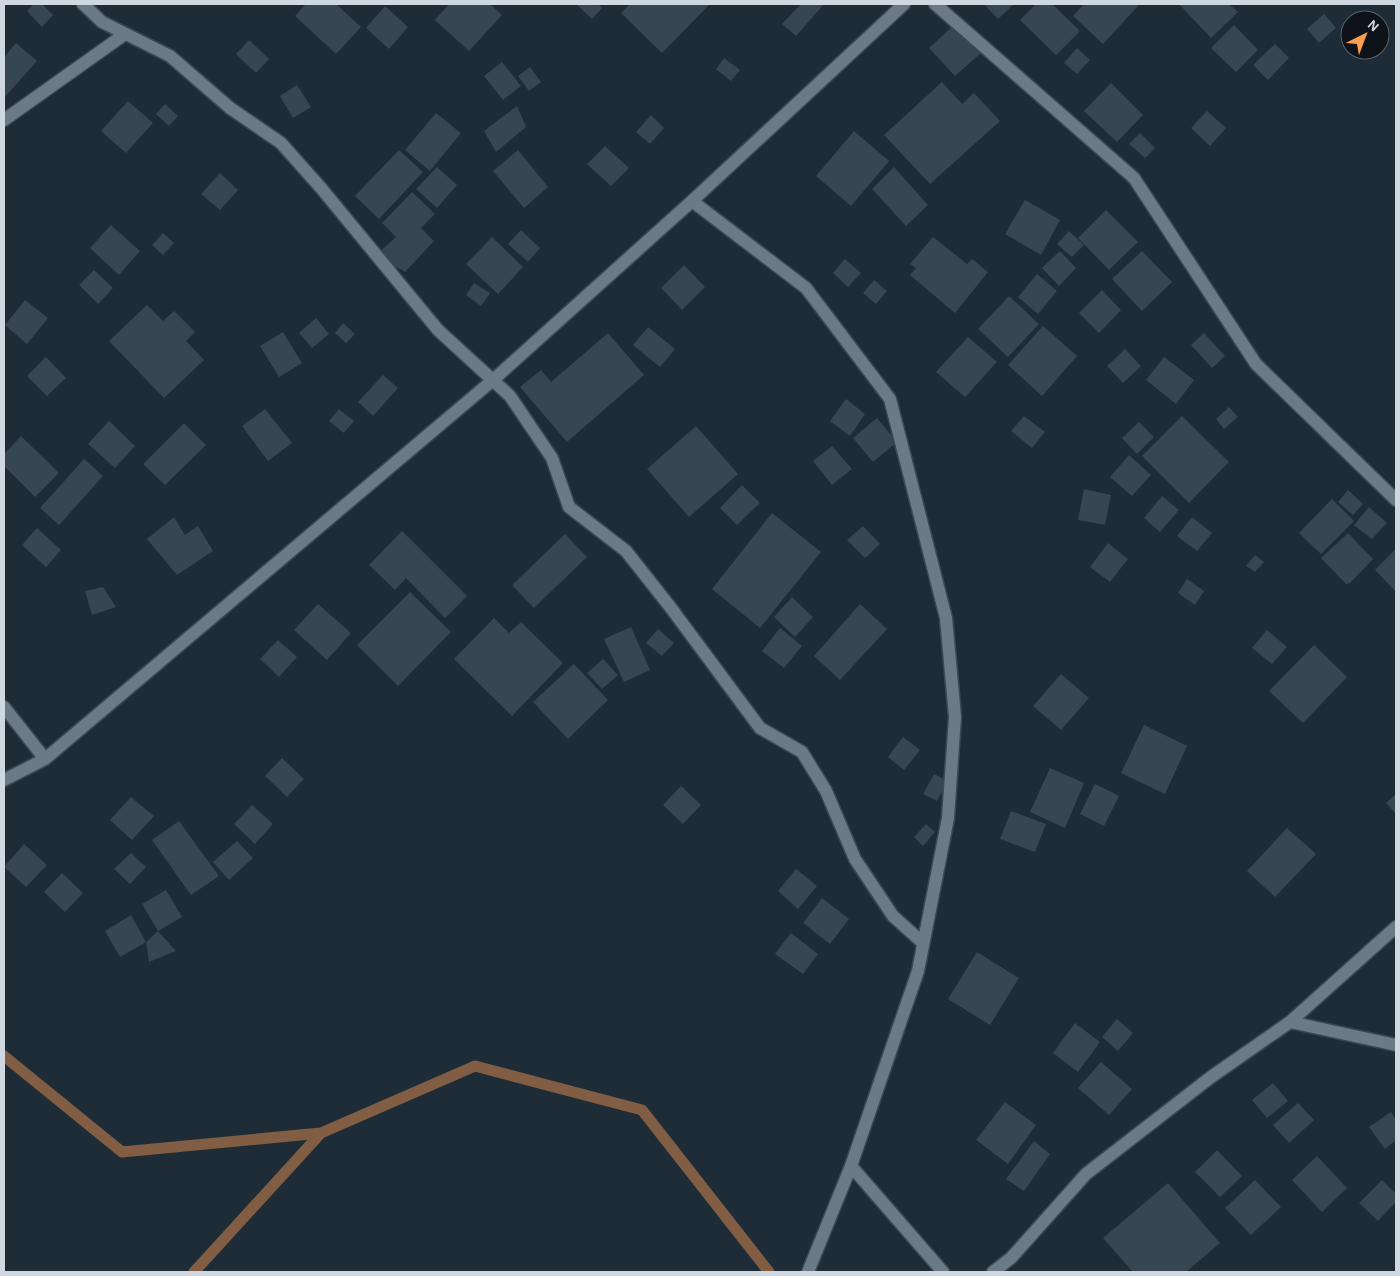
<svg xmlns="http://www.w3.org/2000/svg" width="1400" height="1276" viewBox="0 0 1400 1276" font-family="'Alegreya Sans',sans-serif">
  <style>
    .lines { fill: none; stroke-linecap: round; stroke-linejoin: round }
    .stream { stroke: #815e43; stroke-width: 11 }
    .building { fill: #374653 }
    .minor-casing { stroke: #394852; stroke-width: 15 }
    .minor { stroke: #6a7a87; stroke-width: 12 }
  </style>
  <rect width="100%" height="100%" fill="#1d2c37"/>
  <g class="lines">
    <path class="stream" d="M4,1056l118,96 199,-19 154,-67 167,44 127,162
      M194,1272l127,-139"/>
  </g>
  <path class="building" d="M34,4h8l11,11 -11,12 -15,-16z
    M306,4h30l25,23 -25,27 -41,-38z
    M449,4h41l12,11 -33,36 -34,-31z
    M578,4h20l4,4 -10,11 -15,-14z
    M630,4h80l-48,49 -41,-40z
    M801,4h23l-28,32 -14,-12z
    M984,4h30l-16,15z
    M1036,4h16l28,27 -24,24 -36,-35z
    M1084,4h52l2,2 -35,38 -30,-28z
    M1179,4h50l9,8 -27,26z
    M385,6l23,21 -19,22 -23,-21z
    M1324,14l12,14 -17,15 -12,-14z
    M954,25l27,28 -26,23 -26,-28z
    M1234,25l24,25 -22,22 -25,-24z
    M249,40l20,19 -13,14 -20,-19z
    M16,43l21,18 -33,37v-41z
    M1275,44l14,14 -21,22 -15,-15z
    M1077,48l13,12 -13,14 -13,-11z
    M724,58l16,12 -9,11 -15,-12z
    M502,62l19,24 -18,14 -19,-24z
    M530,67l11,15 -12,9 -11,-15z
    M942,82l20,22 12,-11 26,28 -70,63 -46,-49z
    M1111,83l32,32 -26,27 -33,-31z
    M297,85l14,22 -18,11 -13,-22z
    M128,101l25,22 -27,30 -25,-22z
    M165,104l13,12 -9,10 -13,-12z
    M517,106l9,21 -30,25 -12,-21z
    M1207,111l19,17 -16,18 -19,-18z
    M436,113l25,20 -31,38 -25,-21z
    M651,115l13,13 -14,16 -14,-12z
    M854,131l35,30 -38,45 -35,-30z
    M1140,133l15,15 -10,10 -16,-14z
    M605,146l24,22 -18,18 -24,-22z
    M399,150l24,22 -44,47 -24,-23z
    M518,150l30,37 -24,21 -31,-37z
    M437,167l20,18 -20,23 -21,-19z
    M894,167l34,38 -22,21 -34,-37z
    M220,173l18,17 -18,20 -19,-16z
    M412,192l23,22 -14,14 13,13 -29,31 -29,-17 20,-18 -14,-14z
    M1025,200l35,20 -19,35 -36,-21z
    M1106,210l32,32 -29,28 -31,-32z
    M111,225l29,26 -21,24 -29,-27z
    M521,230l19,18 -12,14 -20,-18z
    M1069,231l15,14 -12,12 -15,-13z
    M163,233l11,10 -11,12 -11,-10z
    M492,237l31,30 -25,27 -32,-30z
    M933,237l34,27 5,-5 16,13 -33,41 -45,-38 6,-7 -6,-4z
    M1060,251l16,17 -17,18 -17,-18z
    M1142,251l30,31 -30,29 -30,-32z
    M845,259l16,14 -13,14 -15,-14z
    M684,265l21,22 -23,23 -21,-22z
    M94,270l19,18 -15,16 -19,-19z
    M1037,274l20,17 -19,23 -20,-17z
    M874,280l13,11 -11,13 -13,-11z
    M474,283l16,10 -9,13 -15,-11z
    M1102,290l19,20 -22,23 -20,-20z
    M1009,296l30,28 -31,33 -30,-28z
    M25,300l23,18 -21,26 -22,-19z
    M147,305l16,16 11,-10 21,21 -9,9 18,19 -40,38 -55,-57z
    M316,318l13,16 -17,14 -13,-15z
    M343,323l12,11 -9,9 -11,-10z
    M1043,326l34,30 -35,40 -34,-31z
    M648,327l27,22 -15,18 -27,-22z
    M283,332l19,31 -23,14 -19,-31z
    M608,333l36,42 -77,67 -47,-55 21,-17 10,12z
    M1204,333l21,23 -13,12 -21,-23z
    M968,337l29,25 -32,35 -29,-25z
    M1125,349l16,17 -18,17 -16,-17z
    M46,357l20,21 -19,18 -20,-20z
    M1164,357l30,23 -18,24 -30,-24z
    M383,375l15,13 -25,28 -15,-14z
    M846,399l19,15 -15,22 -20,-15z
    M1229,407l9,10 -14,12 -8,-10z
    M265,409l27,34 -24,18 -26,-35z
    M339,409l15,12 -10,12 -15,-12z
    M1024,416l21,16 -13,16 -21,-17z
    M1182,416l47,46 -40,41 -47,-47z
    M877,418l20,24 -24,20 -20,-24z
    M109,421l26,25 -20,22 -27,-24z
    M1139,422l15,15 -17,17 -15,-16z
    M184,423l22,22 -41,40 -22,-21z
    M696,426l42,48 -49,43 -42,-48z
    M21,436l38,37 -24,24 -31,-31v-12z
    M832,446l20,23 -20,16 -19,-24z
    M1129,455l22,20 -19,21 -22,-19z
    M84,459l19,17 -44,49 -19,-17z
    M742,485l18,18 -23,22 -17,-17z
    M1084,489l27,6 -6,30 -27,-5z
    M1348,490l15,14 -10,11 -15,-13z
    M1162,496l17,14 -19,22 -16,-14z
    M1332,499l22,22 -33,33 -22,-21z
    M1369,507l18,16 -15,16 -18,-14z
    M772,513l49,39 -61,76 -48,-39z
    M174,517l11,18 13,-9 15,25 -36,24 -30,-36z
    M1192,517l20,16 -15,18 -20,-15z
    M863,526l17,18 -15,14 -18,-18z
    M37,528l24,22 -15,17 -24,-22z
    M402,531l65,65 -22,22 -39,-40 -11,12 -26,-25z
    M1348,533l25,26 -23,24 -4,1 -25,-26z
    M565,534l22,23 -53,51 -22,-23z
    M1108,543l20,16 -18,23 -20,-15z
    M1396,549v43l-21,-22z
    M1255,555l9,7 -9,10 -9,-6z
    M1187,579l17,12 -9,14 -17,-12z
    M103,587l13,20 -24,8 -7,-24z
    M410,592l41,40 -53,54 -41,-41z
    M792,597l21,20 -18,20 -21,-20z
    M318,604l33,29 -24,27 -33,-30z
    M860,604l27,25 -47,51 -26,-24z
    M494,618l15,15 12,-11 42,41 -51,53 -58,-57z
    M631,627l19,43 -26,12 -20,-43z
    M780,628l22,18 -18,22 -22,-17z
    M658,629l16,14 -12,13 -16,-13z
    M1267,630l20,17 -15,17 -20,-16z
    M278,640l19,17 -18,20 -19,-18z
    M1314,645l33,32 -44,46 -34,-32z
    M603,659l15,16 -16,14 -15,-16z
    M574,664l34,36 -40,39 -35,-37z
    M1061,674l28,24 -28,32 -28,-24z
    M1144,725l43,21 -22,48 -44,-21z
    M903,737l17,13 -16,20 -16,-13z
    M282,758l22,21 -17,18 -22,-21z
    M1050,768l34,15 -19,45 -35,-16z
    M934,774l14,7 -11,20 -14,-7z
    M1095,784l24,12 -15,30 -24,-12z
    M681,786l20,19 -18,19 -20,-19z
    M1396,794v20l-10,-11z
    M131,797l23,19 -22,24 -22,-20z
    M252,805l21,19 -18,20 -21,-20z
    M1011,811l35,13 -11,28 -35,-13z
    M179,821l40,55 -28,19 -39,-55z
    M926,824l9,8 -12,14 -9,-9z
    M1287,828l29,26 -41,43 -28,-26z
    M237,841l16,17 -24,22 -16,-18z
    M24,844l23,21 -21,22 -22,-20z
    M131,853l15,14 -16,17 -16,-15z
    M796,869l21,17 -19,23 -20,-18z
    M62,873l21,20 -18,19 -21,-20z
    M166,890l16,27 -24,14 -16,-27z
    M822,898l27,21 -19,25 -27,-21z
    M131,915l15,27 -26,15 -15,-26z
    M158,931l18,20 -27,11 -3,-20z
    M791,933l27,21 -15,20 -28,-20z
    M977,952l42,26 -29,47 -42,-26z
    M1117,1019l16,14 -15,18 -16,-14z
    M1075,1023l25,19 -22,30 -25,-19z
    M1101,1062l31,27 -23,26 -31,-27z
    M1273,1083l15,18 -21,17 -15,-18z
    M1005,1102l31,23 -28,39 -32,-24z
    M1298,1103l16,17 -25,23 -16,-18z
    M1391,1112l5,8v20l-11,9 -16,-22z
    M1034,1141l16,13 -26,37 -18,-12z
    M1217,1150l25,26 -22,21 -25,-25z
    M1317,1156l30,32 -25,24 -30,-32z
    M1255,1180l26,27 -30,28 -26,-27z
    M1382,1180l14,14v8l-18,19 -19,-18z
    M1168,1183l52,60 -34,29h-53l-30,-34z"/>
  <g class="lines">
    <defs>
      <path id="minor" d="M83,4l19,18 68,34 60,52 51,35 40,45 117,142 72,66 42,62 17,49 57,44 45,57 89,120 42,24 24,39 29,68 38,57 30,27
        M935,4l199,174 122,186 140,136
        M4,120l121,-86
        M692,201l114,87 84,111 56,219 9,99 -7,101 -30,153 -67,195 -43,106
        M4,707l41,52
        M4,780l41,-21 448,-379 199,-179 212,-197
        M1290,1022l106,23
        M851,1166l92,106
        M993,1272l18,-14 75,-84 125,-97 79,-55 106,-95"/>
    </defs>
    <use href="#minor" class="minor-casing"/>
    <use href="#minor" class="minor"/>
  </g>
  <rect width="1400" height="1276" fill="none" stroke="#cfd8e0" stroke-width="10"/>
  <g transform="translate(1365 35) rotate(42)"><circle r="24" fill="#0d1319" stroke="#5b6269"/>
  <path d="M0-4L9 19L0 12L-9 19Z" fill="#fb9e51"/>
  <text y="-8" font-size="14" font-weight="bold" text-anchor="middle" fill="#cfd8e0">N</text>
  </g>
</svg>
